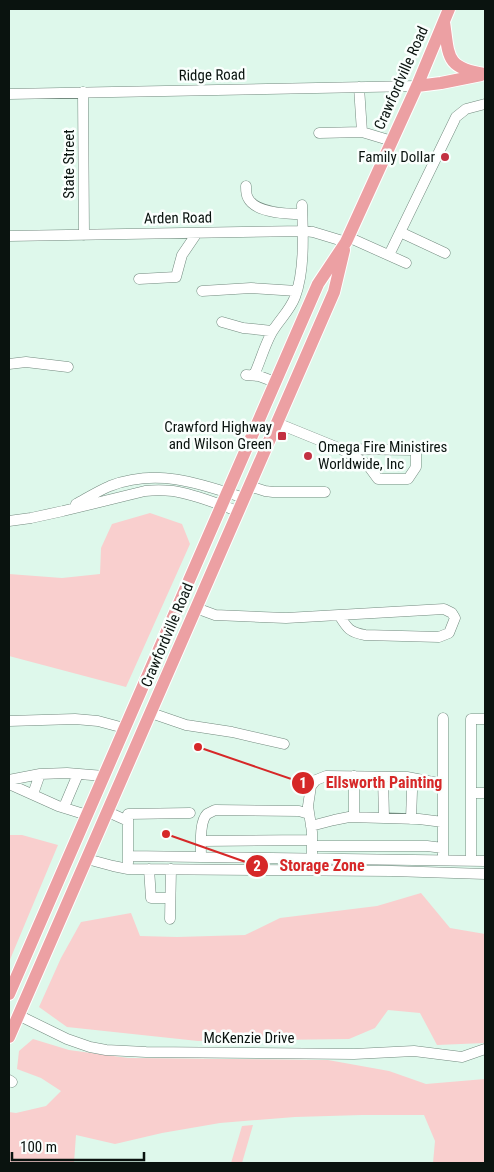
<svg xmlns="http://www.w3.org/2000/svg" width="494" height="1172" viewBox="0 0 494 1172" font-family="'Roboto Condensed',sans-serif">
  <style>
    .green { fill: #f9cfce }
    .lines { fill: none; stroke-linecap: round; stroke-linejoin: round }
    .minor-casing { stroke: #738a7f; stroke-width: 11 }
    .major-casing { stroke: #fff; stroke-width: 14 }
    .minor { stroke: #fff; stroke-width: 10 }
    .major { stroke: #eca0a3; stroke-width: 12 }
    .poi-dot { fill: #c23141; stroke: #fafffd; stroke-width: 2 }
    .labels { text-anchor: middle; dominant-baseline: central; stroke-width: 5; stroke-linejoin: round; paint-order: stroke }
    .street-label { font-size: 15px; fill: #0a130f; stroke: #fafffd }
    .poi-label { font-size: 15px; fill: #0a130f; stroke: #fafffd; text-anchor: end }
    .leader { fill: none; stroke: #d62828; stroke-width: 2 }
    .callout-dot { fill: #d62828; stroke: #fafffd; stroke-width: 2 }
    .mark-label { font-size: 15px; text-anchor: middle; font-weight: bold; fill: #fff }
    .callout-label { font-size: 16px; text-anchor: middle; font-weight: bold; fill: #d62828; stroke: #fafffd; stroke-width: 5; stroke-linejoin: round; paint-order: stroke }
  </style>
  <rect width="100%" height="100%" fill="#def8eb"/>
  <path class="green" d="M150,513l32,11 8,20 -64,143 -117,-31v-82l53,4 38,-4 1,-26 11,-24z
    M9,835h13l36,10 -49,117z
    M421,893l29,35 35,6v109l-48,2 -17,-32 -32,-3 -13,18 -26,11 -151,2 -131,-14 -28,-20 22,-49 20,-36 50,-9 9,23 37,1 68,-2 35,-17 97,-12z
    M33,1039l36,11 59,8 200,2 61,11 37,13 59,-5v84h-52l2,-22 -11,-26h-62l-67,2 -75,6 -58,10 -47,11 -39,-9 -2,28h-65v-51l7,1 30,-7 15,-15 -20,-13 -24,-9 2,-18z
    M253,1125l-11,38h-11l11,-37z"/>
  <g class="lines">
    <defs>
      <path id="minor" d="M359,87l3,45
        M83,92l1,143
        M9,94l408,-8
        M319,133l43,-1 30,9
        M246,186c0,4 0,9 2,12 7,15 40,16 54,16
        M400,232l45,21
        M9,236l296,-5 8,1 33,10
        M348,237l58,26
        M389,255l67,-138 10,-8 19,-5
        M139,279l37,-2 6,-22 15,-22
        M202,291l49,-3 46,3
        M222,322l21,6 29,3
        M9,364l17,-2 42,5
        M246,375l13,1 16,6
        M254,375c6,-12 12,-35 20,-46 7,-11 16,-19 21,-32 10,-27 8,-63 7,-92
        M277,423l64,26 75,1v17l-8,12h-30l-11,-15 -26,-15
        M249,486l16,5 8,1h52
        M76,504c11,-6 22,-13 34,-18 47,-18 89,-3 134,12
        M9,521l22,-3 32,-7 82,-20c9,-1 18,-1 28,0 22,3 44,13 65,20
        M196,608l19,7 71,3 158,-9 8,4 3,5 -6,15 -10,4 -74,-2c-16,-3 -18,-7 -26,-20
        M151,713l35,12 46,7 52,12
        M443,718v142
        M9,721l66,-2 23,2 26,7
        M383,777l1,41
        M410,778l2,13 -1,28
        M9,780l31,-6 27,-1 37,3
        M9,784l49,22 29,9
        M471,793h14
        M33,794l7,-20
        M64,807l14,-33
        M108,812l20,9
        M354,817v-41
        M311,826l23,-6 15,-3 70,2 24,3
        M201,841l111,-1
        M312,846h115l16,2
        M128,856l357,5
        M201,857c0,-11 -2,-35 6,-43 2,-1 6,-3 8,-4l84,1 10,3
        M312,858v-26l-4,-26 3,-20 5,-6 10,-4 81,1 36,7
        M87,859l26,7 15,3 264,2 93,3
        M471,860v-141h14
        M128,863v-49l62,-1
        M149,869l2,29h19
        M170,919l1,-50
        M18,1015l49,24 23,8 16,3 40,2 208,2 60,-3 48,6 23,-8
        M9,1080l3,2"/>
      <path id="major" d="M444,22c5,34 1,46 40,52
        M417,86l24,-3 40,-8
        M9,994l309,-710 28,-42 71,-156 32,-77
        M9,1037l325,-745 10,-42"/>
    </defs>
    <use href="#minor" class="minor-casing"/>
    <use href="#major" class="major-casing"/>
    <use href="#minor" class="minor"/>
    <use href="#major" class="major"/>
  </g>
  <g class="poi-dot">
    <circle cx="445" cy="157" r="5"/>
    <rect x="277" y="431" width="10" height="10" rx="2.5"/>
    <circle cx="308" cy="456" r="5"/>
  </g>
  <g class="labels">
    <g class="street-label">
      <text transform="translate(212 75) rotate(-1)">Ridge Road</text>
      <text transform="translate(401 78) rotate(-66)">Crawfordville Road</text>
      <text transform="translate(69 164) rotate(-90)">State Street</text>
      <text transform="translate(178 218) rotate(-1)">Arden Road</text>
      <text transform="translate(167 635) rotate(-67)">Crawfordville Road</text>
      <text x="249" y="1038">McKenzie Drive</text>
    </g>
    <g class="poi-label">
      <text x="435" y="157">Family Dollar</text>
      <text x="272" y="427">Crawford Highway<tspan x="272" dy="17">and Wilson Green</tspan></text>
      <text x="318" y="447" text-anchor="start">Omega Fire Ministires<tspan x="318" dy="17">Worldwide, Inc</tspan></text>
    </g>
  </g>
  <path class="leader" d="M198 747L303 783M166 834L257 866"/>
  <g class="callout-dot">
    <circle cx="198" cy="747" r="5"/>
    <circle cx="166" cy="834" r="5"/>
    <circle cx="303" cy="783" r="12"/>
    <circle cx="257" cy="866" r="12"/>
  </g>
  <g class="mark-label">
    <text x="303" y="788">1</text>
    <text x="257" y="871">2</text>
  </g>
  <g class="callout-label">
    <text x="384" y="788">Ellsworth Painting</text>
    <text x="322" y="871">Storage Zone</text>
  </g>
  <rect width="494" height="1172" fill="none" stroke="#0a130f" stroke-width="20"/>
  <path d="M12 1152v8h132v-8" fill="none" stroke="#0a130f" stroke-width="2.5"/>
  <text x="20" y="1152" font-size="15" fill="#0a130f" stroke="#fafffd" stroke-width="4" paint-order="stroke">100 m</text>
</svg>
